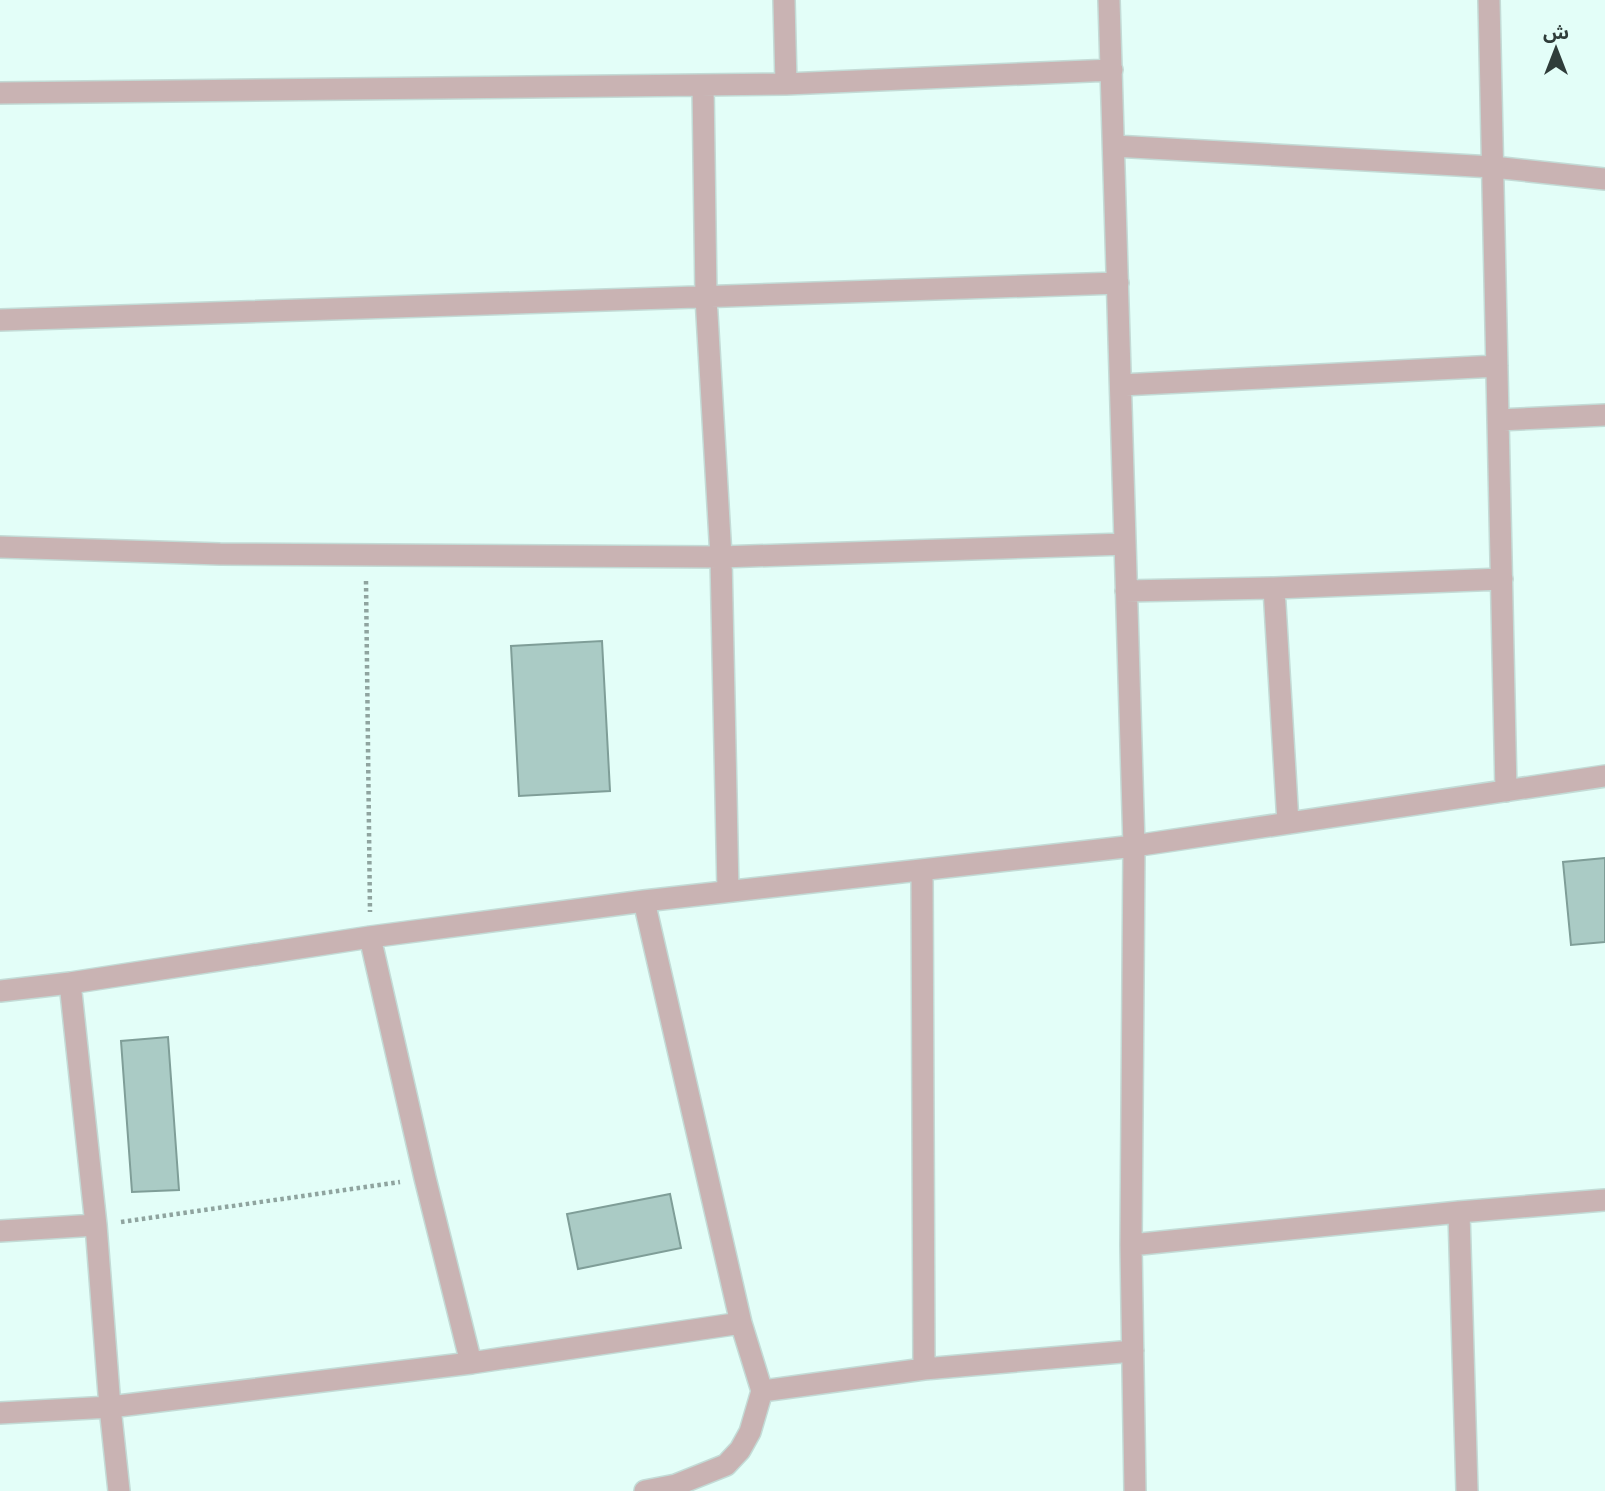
<svg xmlns="http://www.w3.org/2000/svg" width="1605" height="1491" viewBox="0 0 1605 1491" font-family="Roboto,'Noto Sans Arabic',sans-serif">
  <style>
    .building { fill: #aacbc5; stroke: #7f9e98; stroke-width: 2 }
    .lines { fill: none; stroke-linecap: round; stroke-linejoin: round }
    .minor-casing { stroke: #c3dbd6; stroke-width: 24 }
    .path { stroke: #8fa49f; stroke-width: 4.5; stroke-dasharray: 3.5 3.5; stroke-linecap: butt }
    .minor { stroke: #c9b3b3; stroke-width: 21 }
  </style>
  <rect width="100%" height="100%" fill="#e3fef8"/>
  <path class="building" d="M602,641l8,150 -91,5 -8,-150z
    M1605,858v84l-34,3 -8,-83z
    M168,1037l11,153 -47,2 -11,-151z
    M670,1194l11,54 -103,21 -11,-55z"/>
  <g class="lines">
    <defs>
      <path id="minor" d="M784,0l2,84
        M1109,0l25,846 -3,399 4,246
        M1489,0l17,791
        M703,85l3,212 15,260 7,334
        M0,93l786,-9 326,-14
        M1114,146l379,21 112,12
        M0,320l1118,-37
        M1121,385l376,-19
        M1498,420l107,-5
        M0,547l220,7 501,3 404,-13
        M1274,588l14,235
        M1126,591l148,-3 228,-9
        M922,870l2,499
        M644,901l97,422 21,68 -12,41 -10,18 -14,15 -50,20 -31,6
        M370,937l55,241 46,185
        M70,983l26,242 14,182 9,84
        M0,991l70,-8 300,-46 274,-36 490,-55 471,-70
        M1459,1212l8,279
        M0,1231l96,-6
        M1131,1245l328,-33 146,-12
        M762,1391l162,-22 209,-18
        M0,1413l110,-6 361,-44 270,-40"/>
    </defs>
    <use href="#minor" class="minor-casing"/>
    <path class="path" d="M366,581l4,331
      M121,1222l279,-40"/>
    <use href="#minor" class="minor"/>
  </g>
  <g transform="translate(1556 49)" stroke="#e3fef8" stroke-width="5" paint-order="stroke">
  <path d="M0-5L12 26L0 18L-12 26Z" fill="#2f3d3a"/>
  <text y="-10" font-size="19" font-weight="bold" text-anchor="middle" fill="#2f3d3a">ش</text>
  </g>
</svg>
